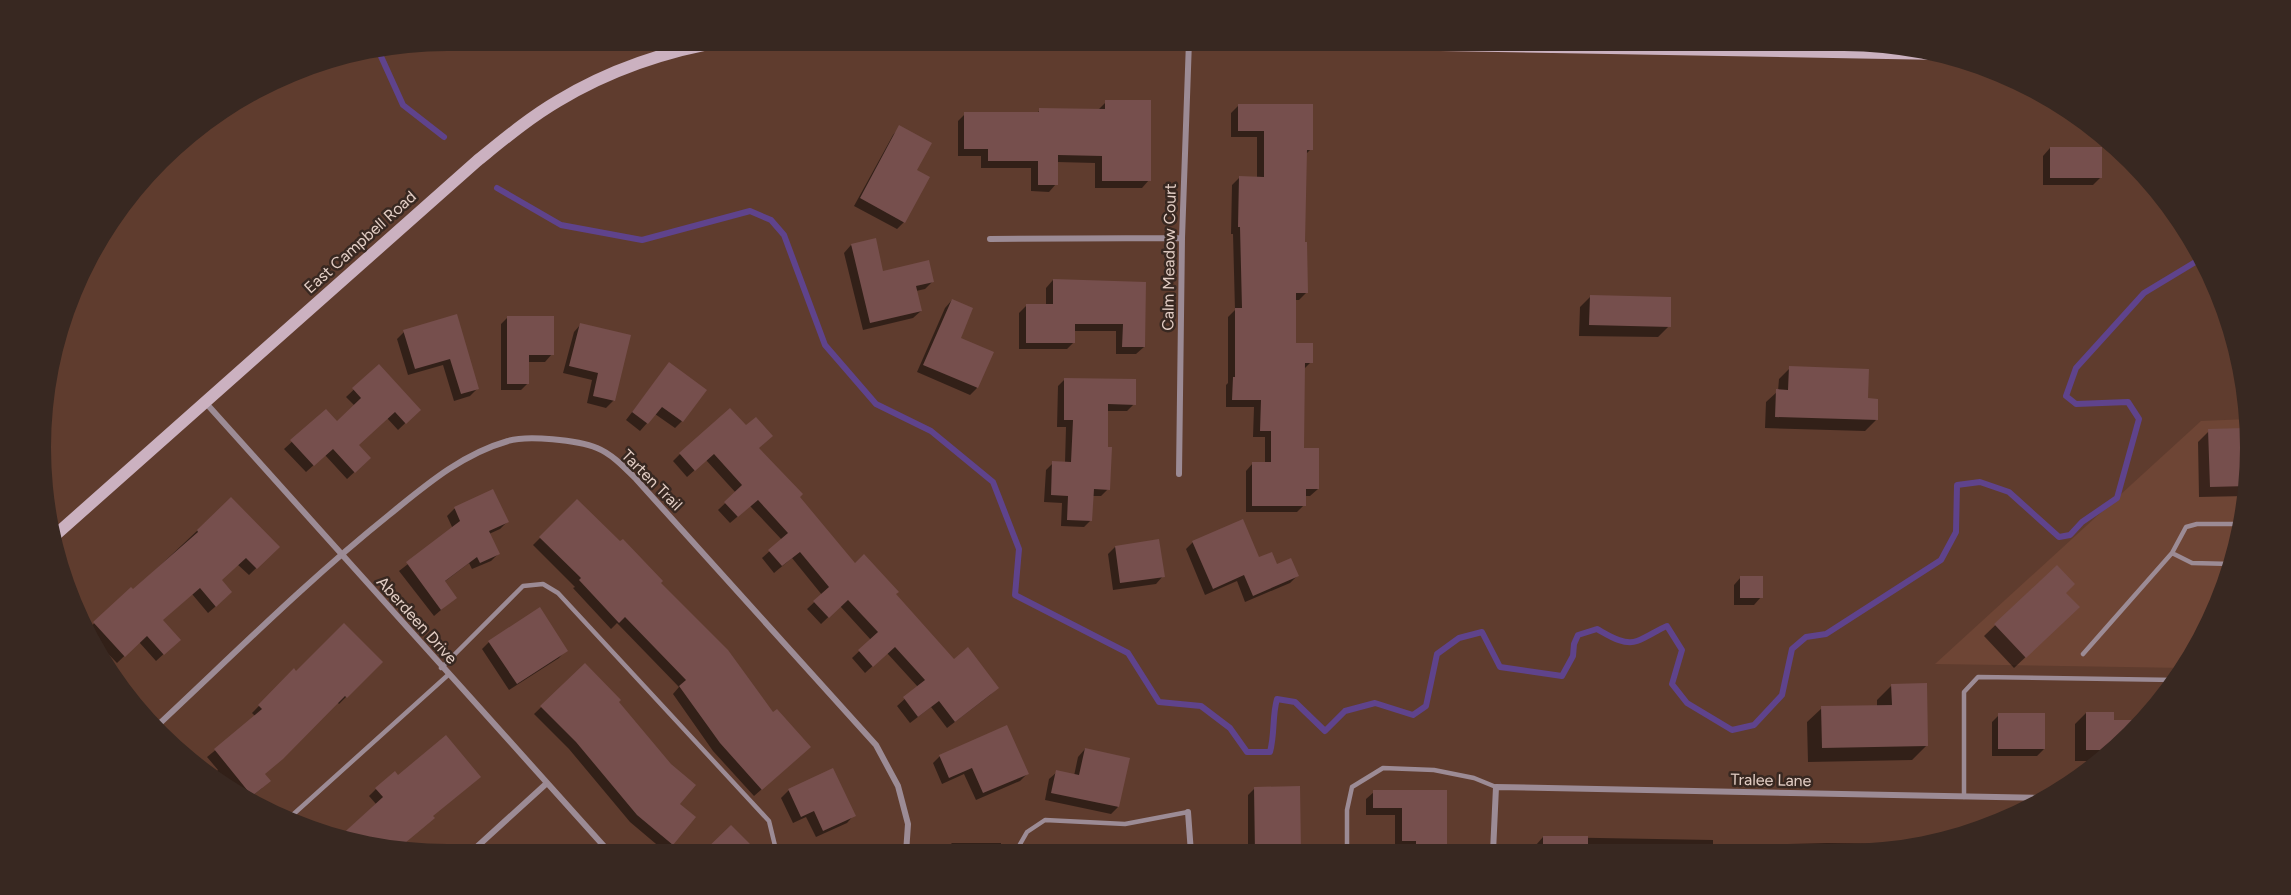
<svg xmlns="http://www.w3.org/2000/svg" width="2291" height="895" viewBox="0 0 2291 895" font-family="Figtree,sans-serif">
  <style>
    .built { fill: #6e4535 }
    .shadow { fill: #0007 }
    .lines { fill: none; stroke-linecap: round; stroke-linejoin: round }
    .stream { stroke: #5f438c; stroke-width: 6 }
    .building { fill: #764f4d }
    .lane { stroke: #9c8b95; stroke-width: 4.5 }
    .street { stroke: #9c8b95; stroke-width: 6 }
    .secondary { stroke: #cbb1c0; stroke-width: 12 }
    .labels { text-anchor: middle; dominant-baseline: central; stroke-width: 5; stroke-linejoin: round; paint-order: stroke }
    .street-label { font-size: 16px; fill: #e3cec5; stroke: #382821 }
  </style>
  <rect width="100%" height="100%" fill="#5f3c2e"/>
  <path class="built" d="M2248,419l2,55 -13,79 -52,115 -250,-4 266,-243z"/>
  <path class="shadow" d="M1106,102l43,78 -7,8h-47v-25l-38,-1 -1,22 -7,8 -18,-1v-23h-50v-12h-23v-35l7,-7h71l4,-4 59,-1z
    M1238,106l73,43 -5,5 -2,90 3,48 -8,8h-5v45l17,17 -8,8 -1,79 16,40 -8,7h-6v9l-7,7h-51v-41l7,-8h12v-26h-12l1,-30h-28v-22l2,-2v-66l7,-7 -2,-76h-2l1,-49 7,-7h18v-41h-26v-24z
    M900,127l4,95 -7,7 -43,-23 39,-71z
    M2050,148l51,29 -8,8h-50v-29z
    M851,245l31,28 50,9 -7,7 -9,2 5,20 -8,7 -50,12 -19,-77z
    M1053,280l92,4 -1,63 -8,7h-20v-23h-42v11l-7,7h-48v-36l8,-8h19v-17z
    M1591,296l78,30 -11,11 -79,-1 1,-29z
    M952,300l7,38 18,50 -7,7 -53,-23 28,-64z
    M456,316l22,72 -8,8 -16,5 -11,-36 -35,10 -11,-36 7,-7z
    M508,317l44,37 -7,8h-17v21l-7,7h-20v-66z
    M581,324l33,76 -8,8 -19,-5 5,-23 -29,-7 11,-41z
    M669,364l13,57 -7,7 -20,-14 -15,17 -14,-11z
    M379,366l40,44 -21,20 -11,-12 -30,27 5,20 -15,14 -22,-24 -19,17 -22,-23 42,-38 11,12 18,-17 -9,-9z
    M1790,368l77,32 9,20 -11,11 -100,-3 1,-26 12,-11 1,-12z
    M1065,379l69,25 -7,7h-20l1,78 -7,7h-9l-1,24 -7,7 -23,-1 1,-23 -18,-1 2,-32 7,-7h12l1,-36h-9l1,-41z
    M2209,431l34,13 7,30 -4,22 -47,1 -1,-55z
    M758,449l97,116 39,29 59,67 44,27 -7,7 -43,33 -16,-21 -21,16 -13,-17 21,-19 -31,-34 -22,20 -13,-15 19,-18 -31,-34 -19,18 -14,-15 15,-14 -30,-37 -18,15 -12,-15 20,-18 -32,-34 -20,17 -12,-13 18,-17 -30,-33 -19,17 -14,-16 7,-7z
    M493,491l14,31 -7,7 -11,5 9,20 -7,7 -19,8 -3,-6 -25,19 11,16 -21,18 -35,-45 54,-42 -6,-13 7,-7z
    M231,499l47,48 -29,28 -12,-11 -17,17 3,19 -15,13 -16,-19 -31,27 18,19 -23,21 -17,-19 -22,21 -31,-32 45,-42 2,2z
    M577,501l82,82 143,171 -48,42 -41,-45 -40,-57 6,-7 -62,-64 -6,6 -38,-41 2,-1 -42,-42z
    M1193,542l66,17 38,17 -7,7 -45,19 -8,-21 -32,14 -19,-46z
    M1115,547l48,29 -7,8 -43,6 -5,-36z
    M2056,567l8,26 3,25 -53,50 -30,-32z
    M1741,577l20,20 -7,8h-20v-20z
    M489,642l77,8 -7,8 -50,32 -27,-41z
    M381,662l-42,42 -2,-2 -74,72 -1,14 -15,12 -37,-23 8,-7 -11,-13 49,-40 -4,-4 42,-43 2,3z
    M585,665l32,37 61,102 -3,37 -8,8h-5l-32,-27 -61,-73 -35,-35z
    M1892,685l35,60 -15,15 -104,2 -1,-40 15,-14 55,-1v-7z
    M2086,713l26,9h28l-28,31 -11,8h-26v-37z
    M1999,715l45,34 -7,7h-45v-34z
    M1085,749l33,58 -7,7 -66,-14 4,-21 8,-7 17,4 4,-19z
    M940,756l87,18 -7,7 -44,19 -12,-26 -22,10 -9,-21z
    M832,770l22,45 -7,8 -31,14 -10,-20 -13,6 -12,-25 8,-8z
    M1255,788l44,57h10v7l-67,1 6,-6v-52z
    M376,789l56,28 -7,8 -27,23 -60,-9 38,-35 -7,-8z
    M1374,792h72v60h-37v-4h-14v-33h-29v-16z
    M1543,837l170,3v6l114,-3 92,1 -22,7 -361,1v-7z
    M952,843h49v10h-57v-3z"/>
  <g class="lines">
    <path class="stream" d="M379,52l24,53 41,32
      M497,188l64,37 81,15 108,-29 21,9 13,15 41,110 51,59 55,27 62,51 26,67 -4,46 113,58 31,49 42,4 29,22 17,24h23c5,-19 2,-35 7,-53l18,3 30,29 20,-20 30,-8 38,12 13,-9 11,-52 22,-16 23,-6 18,35 62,9 11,-20 1,-12 4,-9 19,-6c11,6 27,17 40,12 11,-4 20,-11 30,-15l15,24 -10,34 15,19 45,27 22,-5 28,-30 10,-46 14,-12 20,-3 115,-74 15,-28 1,-47 23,-3 29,10 50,45 11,-2 12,-13 35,-24 22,-79 -11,-17 -52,2 -10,-8 10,-28 68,-75 58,-35"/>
  </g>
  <path class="building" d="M1105,100h46v81h-49v-25l-44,-1v30h-20v-24h-50v-12h-24v-37h75v-4l66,1z
    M1238,104h75v46h-6l-2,92h2l1,51h-12v50h17v20h-8l-1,85h15v41h-13v17h-54v-44h19v-31h-11l1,-31h-29l1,-23h2v-69h7l-2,-81h-2l1,-51 25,1v-46h-26z
    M899,125l33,18 -15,27 13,7 -25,46 -45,-25z
    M2050,147h52v31h-52z
    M876,238l7,33 46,-11 5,22 -18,4 6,25 -52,12 -19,-79z
    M1053,279l93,3 -1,65h-23l1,-23h-48v19h-49v-39h27z
    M1590,295l81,2v30l-82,-2z
    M952,299l21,9 -12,30 33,14 -16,36 -55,-23z
    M457,314l22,75 -18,5 -11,-35 -35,10 -12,-39z
    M507,316h47v39h-25v29h-22z
    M580,323l51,12 -16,66 -22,-5 5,-23 -29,-7z
    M669,362l38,28 -24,32 -21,-15 -14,17 -16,-12z
    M379,364l42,46 -15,14 -11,-12 -36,33 12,13 -16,15 -22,-24 -19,17 -24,-26 36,-31 11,12 24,-23 -9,-10z
    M1789,366l80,3 -1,29 10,1v21l-103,-3 1,-28 12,1z
    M1064,378l72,1v26l-28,-1v43h4l-2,43 -16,-1 -2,32 -25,-1 1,-24 -17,-1 1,-34 19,1 2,-42h-9z
    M730,408l16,17 10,-8 17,19 -14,12 44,46 -3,3 55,66 9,-9 35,38 -3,2 58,65 14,-12 31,41 -44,34 -16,-21 -21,16 -15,-20 22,-17 -30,-33 -22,20 -15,-17 20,-18 -30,-32 -19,18 -16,-17 16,-14 -29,-35 -18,14 -14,-16 20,-17 -30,-33 -20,17 -14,-15 18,-17 -28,-31 -19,17 -16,-18z
    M2244,428v14h5l1,32 -2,12 -38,1 -2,-58z
    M493,489l16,33 -20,9 11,23 -20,9 -3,-6 -32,24 12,17 -16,12 -35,-48 54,-41 -6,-14z
    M231,497l49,50 -23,22 -11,-11 -24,22 10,12 -16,15 -16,-19 -37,32 18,20 -17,15 -17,-19 -22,21 -32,-35 38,-35 2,2 65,-57 -1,-2z
    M577,499l43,42 3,-2 40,42 -2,2 67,67 45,62 4,-3 34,38 -49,43 -42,-47 -41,-57 7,-6 -61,-63 -6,6 -40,-43 2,-2 -42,-41z
    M1243,519l16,38 13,-5 5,12 14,-6 8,18 -46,20 -9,-21 -31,14 -21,-48z
    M1159,539l6,38 -45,6 -5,-37z
    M2057,565l18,19 -9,9 14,14 -54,51 -32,-34z
    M1740,576h23v22h-23z
    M540,607l28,44 -51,33 -29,-43z
    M344,623l39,39 -36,36 -2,-2 -62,63 -18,15 6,7 -19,15 -38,-47 48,-40 -4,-4 36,-37 2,3z
    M585,663l36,37 -2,2 52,62 25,21 -16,19 16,13 -23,28 -36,-30 -61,-73 -36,-36z
    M1927,683l1,63 -106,2 -1,-42 71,-1 -1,-21z
    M2086,712h28v8h27l-26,30h-29z
    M1998,713h47v36h-47z
    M1007,725l22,49 -46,19 -11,-25 -23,10 -10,-23z
    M446,735l35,42 -48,39 2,2 -36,30 -62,-9 46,-42 -8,-9 20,-17 3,4z
    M1085,748l45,10 -11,49 -68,-14 5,-23 23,5z
    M833,768l23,48 -33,15 -9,-20 -13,6 -13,-28z
    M1300,786l1,66 -46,1 -1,-66z
    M1373,790h74v62h-31v-11h-14v-33h-29z
    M731,825l29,29h-59z
    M1543,836h45v16h-45z"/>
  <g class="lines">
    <path class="lane" d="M2232,564l-40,-1 -20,-10 14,-26 11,-3h44
      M2083,654l89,-101
      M441,668l82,-82 20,-2 15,9 211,228 8,33
      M1964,797v-105l14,-15 198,3
      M287,820l161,-145
      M1347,852v-42l5,-23 31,-19 51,2 40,8 22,9
      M1018,853l1,-7 8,-14 18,-12 80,4 63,-12"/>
    <path class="street" d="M990,239l192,-1
      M205,402l406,452
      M1179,474l3,-236 7,-197
      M158,725c76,-71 150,-145 231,-210 37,-30 73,-61 119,-74 19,-6 70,-1 89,7 15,6 28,20 39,31l240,266 22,41 10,38 -2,29
      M1188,812l3,41
      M1493,852l3,-65 549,11
      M469,854l78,-71"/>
    <path class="secondary" d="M1163,40l779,14
      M52,538l425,-377c26,-21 52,-43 81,-60 53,-32 110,-51 172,-61"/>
  </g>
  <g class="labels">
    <g class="street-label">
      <text transform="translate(360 242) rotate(-42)">East Campbell Road</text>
      <text transform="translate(1169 257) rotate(-89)">Calm Meadow Court</text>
      <text transform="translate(652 480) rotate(45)">Tarten Trail</text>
      <text transform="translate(417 620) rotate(48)">Aberdeen Drive</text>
      <text transform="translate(1771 780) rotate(1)">Tralee Lane</text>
    </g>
  </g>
  <path d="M0 0H2291V895H0ZM447 51H1844A396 396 0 0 1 2240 447V448A396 396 0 0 1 1844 844H447A396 396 0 0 1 51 448V447A396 396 0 0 1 447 51Z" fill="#382821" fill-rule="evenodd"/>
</svg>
